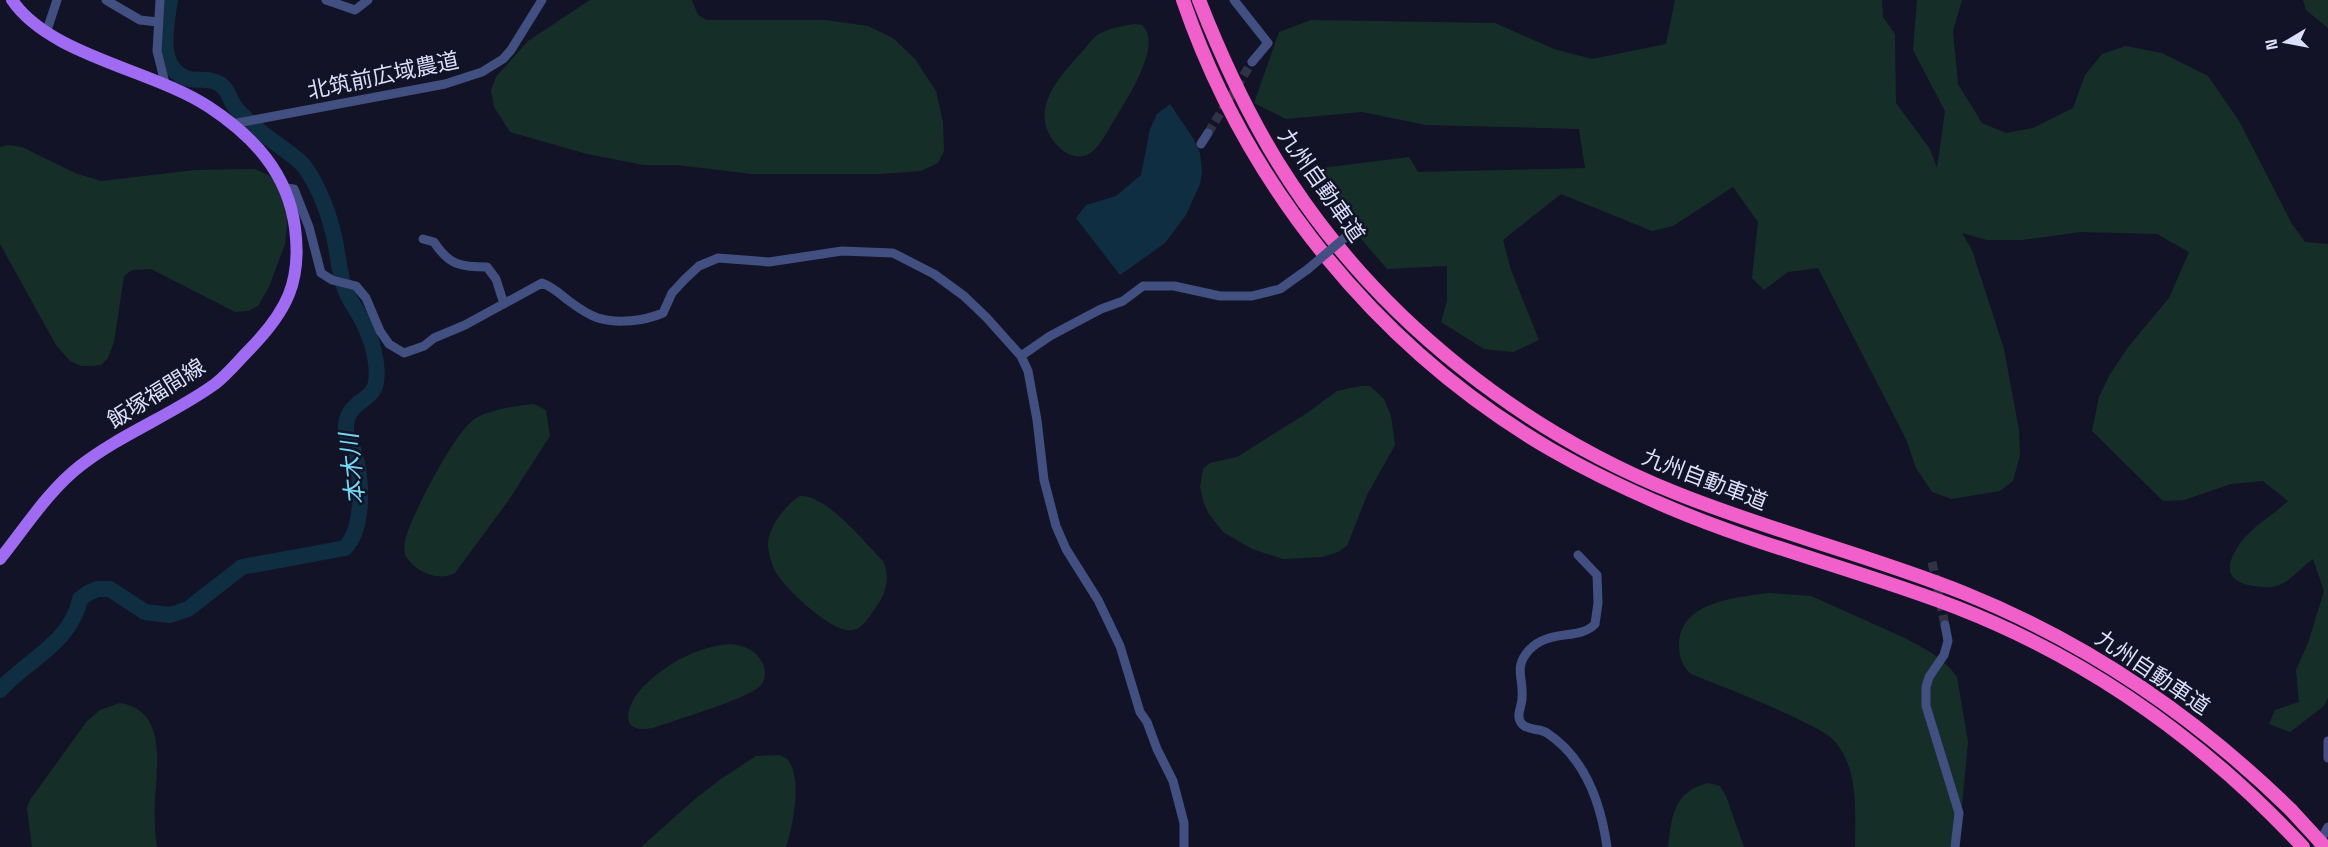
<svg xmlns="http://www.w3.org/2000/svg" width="2328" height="847" viewBox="0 0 2328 847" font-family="'Space Grotesk','Noto Sans JP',sans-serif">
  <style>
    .green { fill: #152f28 }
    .water { fill: #0f2e42 }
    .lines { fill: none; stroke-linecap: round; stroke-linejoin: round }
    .river { stroke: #0f2e42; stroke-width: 16 }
    .minor-tunnel { stroke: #303246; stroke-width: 9; stroke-dasharray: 9 4.5; stroke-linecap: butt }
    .minor { stroke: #414f81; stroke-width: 9 }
    .major { stroke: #9e6bf2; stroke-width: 12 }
    .highway { stroke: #f160ca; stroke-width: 14 }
    .minor-bridge { stroke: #414f81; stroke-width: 9 }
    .highway-bridge { stroke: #f160ca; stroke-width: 14 }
    .labels { text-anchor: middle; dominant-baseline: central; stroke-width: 5; stroke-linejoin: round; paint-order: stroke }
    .street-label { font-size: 22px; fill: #dadffc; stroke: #121326 }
    .water-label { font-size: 24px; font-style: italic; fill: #71d7f2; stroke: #121326 }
  </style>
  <rect width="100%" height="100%" fill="#121326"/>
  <path class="green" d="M590,0h102l6,15 9,5h118l43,6 25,12 22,21 21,32 7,31 1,29 -6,12 -17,8 -41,3h-128l-75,-9h-33l-57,-11 -77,-22 -16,-25 -3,-17 5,-13 32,-36z
    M1675,0h207l1,17 12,17 1,69 34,46 7,19 8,-57 -32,-61 4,-50h45l-9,31 5,53 24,39 24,10 27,-5 40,-20 12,-33 17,-21 24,-8 36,7 46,23 31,45 53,103 13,18 23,2v454l-4,8 -34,26 -21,-8 6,-14 24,-8 -3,-32 12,-27 16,-52 -11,-32c-12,8 -22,23 -37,27 -7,2 -15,1 -22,0 -26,-4 -30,-17 -17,-38 11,-19 35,-32 51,-47l-25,-20 -32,3 -47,16 -21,1 -71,-70 7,-34 11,-23 19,-28 40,-48 20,-46 -32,-18 -76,-2 -59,8h-35l-25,-7 10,17 32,99 15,81 1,25 -7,26 -13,10 -48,8 -20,-7 -16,-24 -10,-29 -88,-171 -30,4 -24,18 -12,-12 6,-56 -25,-35 -60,39 -21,5 -91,-37 -58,46 8,30 28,70 -26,12 -29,-3 -43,-27 6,-21v-35l-60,3 -66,-77 1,-24 87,-11 9,15 167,-4 -6,-39 -153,-4 -64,-13 -76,7 -32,-16 25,-71 32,-12 184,3 59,26 38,10 74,-15z
    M2303,0h25v28l-22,-18z
    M1134,24l8,1c21,19 -14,73 -26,92 -6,10 -12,22 -20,31 -16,19 -38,3 -47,-14 -15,-30 12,-59 31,-80 6,-6 12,-16 19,-20 10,-6 24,-8 35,-10z
    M8,145l14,2 53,26 26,8 94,-11 60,-1 15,7 16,17 3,12 -4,39 -16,43 -11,19 -10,5 -13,1 -84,-43 -19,1 -8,6 -10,66 -6,16 -7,7 -9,1h-11l-11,-5 -14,-16 -56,-101v-97z
    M1360,386h10l14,13 7,17 4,29 -28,50 -20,51 -9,6 -16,5 -39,2 -31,-10 -29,-17 -14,-18 -5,-10 -4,-17 3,-18 7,-6 27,-6 70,-44 30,-22z
    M534,404l12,6 4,26 -42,65 -53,72c-17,9 -40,-1 -50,-18 -1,-6 -1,-12 1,-18 7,-24 50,-108 70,-119 17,-9 39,-12 58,-14z
    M800,496c26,-2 65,47 83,65 7,14 4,30 -5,43 -6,9 -14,24 -25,26 -19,5 -69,-42 -78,-59 -3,-7 -7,-19 -7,-27 0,-9 6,-21 12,-29 7,-8 11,-14 20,-19z
    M1768,593l43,3 94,42 27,15 18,15 7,9 11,65 -8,85 -7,20h-98c0,-35 4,-74 -18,-103 -8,-11 -24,-17 -35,-23 -36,-18 -74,-32 -111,-47 -9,-8 -12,-18 -12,-29 1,-44 56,-47 89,-52z
    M729,644c14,1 28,6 34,20 3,7 3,16 -3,22 -11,12 -84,34 -104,41 -42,11 -29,-26 -10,-43 23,-22 52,-37 83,-40z
    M120,703c42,6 38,51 36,83 -2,20 -2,42 1,61h-125l-5,-39 3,-8 57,-79 13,-11z
    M779,755c2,1 6,2 8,4 16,17 6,68 -1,88h-145l54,-48 26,-20 35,-23z
    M1708,783l12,3 6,10 18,51h-76c4,-31 5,-55 40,-64z"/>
  <path class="water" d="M1170,104l23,34 7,15 2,19 -2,12 -14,31 -21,28 -45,32 -44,-57 10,-13 30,-9 25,-21 9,-46 7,-15z"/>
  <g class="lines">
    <path class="river" d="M0,690c28,-31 71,-47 80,-91l8,-6 10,-4h12l35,23 25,3 18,-6 54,-42 103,-19c20,-21 17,-70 9,-96 -2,-8 -8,-14 -8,-21 -2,-30 26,-28 30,-48 3,-21 -5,-47 -15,-65 -6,-11 -14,-21 -17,-32 -5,-15 -6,-30 -9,-45 -5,-25 -16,-55 -31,-75 -11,-13 -37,-27 -50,-40 -7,-6 -14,-12 -19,-19 -6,-8 -6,-17 -15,-23 -9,-6 -20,-3 -31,-5 -33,-9 -23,-53 -19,-79"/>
    <path class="minor-tunnel" d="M1208,133l44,-71
      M1932,562l13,63"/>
    <path class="minor" d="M106,0l34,20 18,2
      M160,0l-3,51 8,32
      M326,0l29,10 13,-10
      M1234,0l34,43 -16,19
      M46,33l11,-33
      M232,124l213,-40 37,-12 21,-13 8,-9 31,-50
      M1201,144l7,-11
      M286,188l8,1 15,38 12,46 11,7 24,6 10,12 14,33 9,13 15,9 20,-7 10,-8 31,-13 77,-42c11,4 18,11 27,18 8,6 20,14 29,17 20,6 46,3 65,-5l9,-20 13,-14 14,-13 19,-8 51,4 73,-11 51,2 41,21 30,22 22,21 35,39 7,15 9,49 7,60 12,46 10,23 32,51 22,46 20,66 7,10 10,27 16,32 11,42v24
      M423,239l11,3c15,23 26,25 53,25l9,12 8,25
      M1021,356l29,-20 51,-27 22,-8 20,-15h31l46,10h32l28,-7 28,-20
      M1578,555l19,20 1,28 -3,21c-16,17 -45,4 -66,26 -16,18 -5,28 -7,48 0,9 -7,18 0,26 6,7 18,4 25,9 38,25 54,71 60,114
      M1945,625l3,16 -4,14 -15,22 -3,10v19l33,107 -4,34
      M2328,741v17
      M2318,845l10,-18"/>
    <path class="major" d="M0,559c25,-31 48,-68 80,-93 41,-32 92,-51 135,-82 13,-10 24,-24 35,-35 37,-38 52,-68 45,-121 -7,-55 -42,-92 -86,-121 -58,-38 -159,-51 -197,-107"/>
    <path class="highway" d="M1183,0c64,187 196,349 367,449 38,22 78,41 118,58 94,40 194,64 290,101 133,52 248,135 345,239
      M1199,0c25,64 54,126 92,183 92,139 231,248 385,310 94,38 193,62 288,100 124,50 232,124 327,217"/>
    <path class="minor-bridge" d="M1308,269l40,-34"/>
    <path class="highway-bridge" d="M2291,810l34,37"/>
  </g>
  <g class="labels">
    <g class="street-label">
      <text transform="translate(383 75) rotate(-12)">北筑前広域農道</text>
      <text transform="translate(1322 185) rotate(55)">九州自動車道</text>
      <text transform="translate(156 393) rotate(-32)">飯塚福間線</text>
      <text transform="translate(1705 479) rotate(21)">九州自動車道</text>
      <text transform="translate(2153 672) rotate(34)">九州自動車道</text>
    </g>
    <g class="water-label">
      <text transform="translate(352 469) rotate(-96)">本木川</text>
    </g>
  </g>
  <g transform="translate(2286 42) rotate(260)" stroke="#121326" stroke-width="4.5" paint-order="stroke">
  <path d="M0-4.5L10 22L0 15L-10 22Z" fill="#dadffc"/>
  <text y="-9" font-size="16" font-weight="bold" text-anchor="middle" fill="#dadffc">N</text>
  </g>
</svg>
